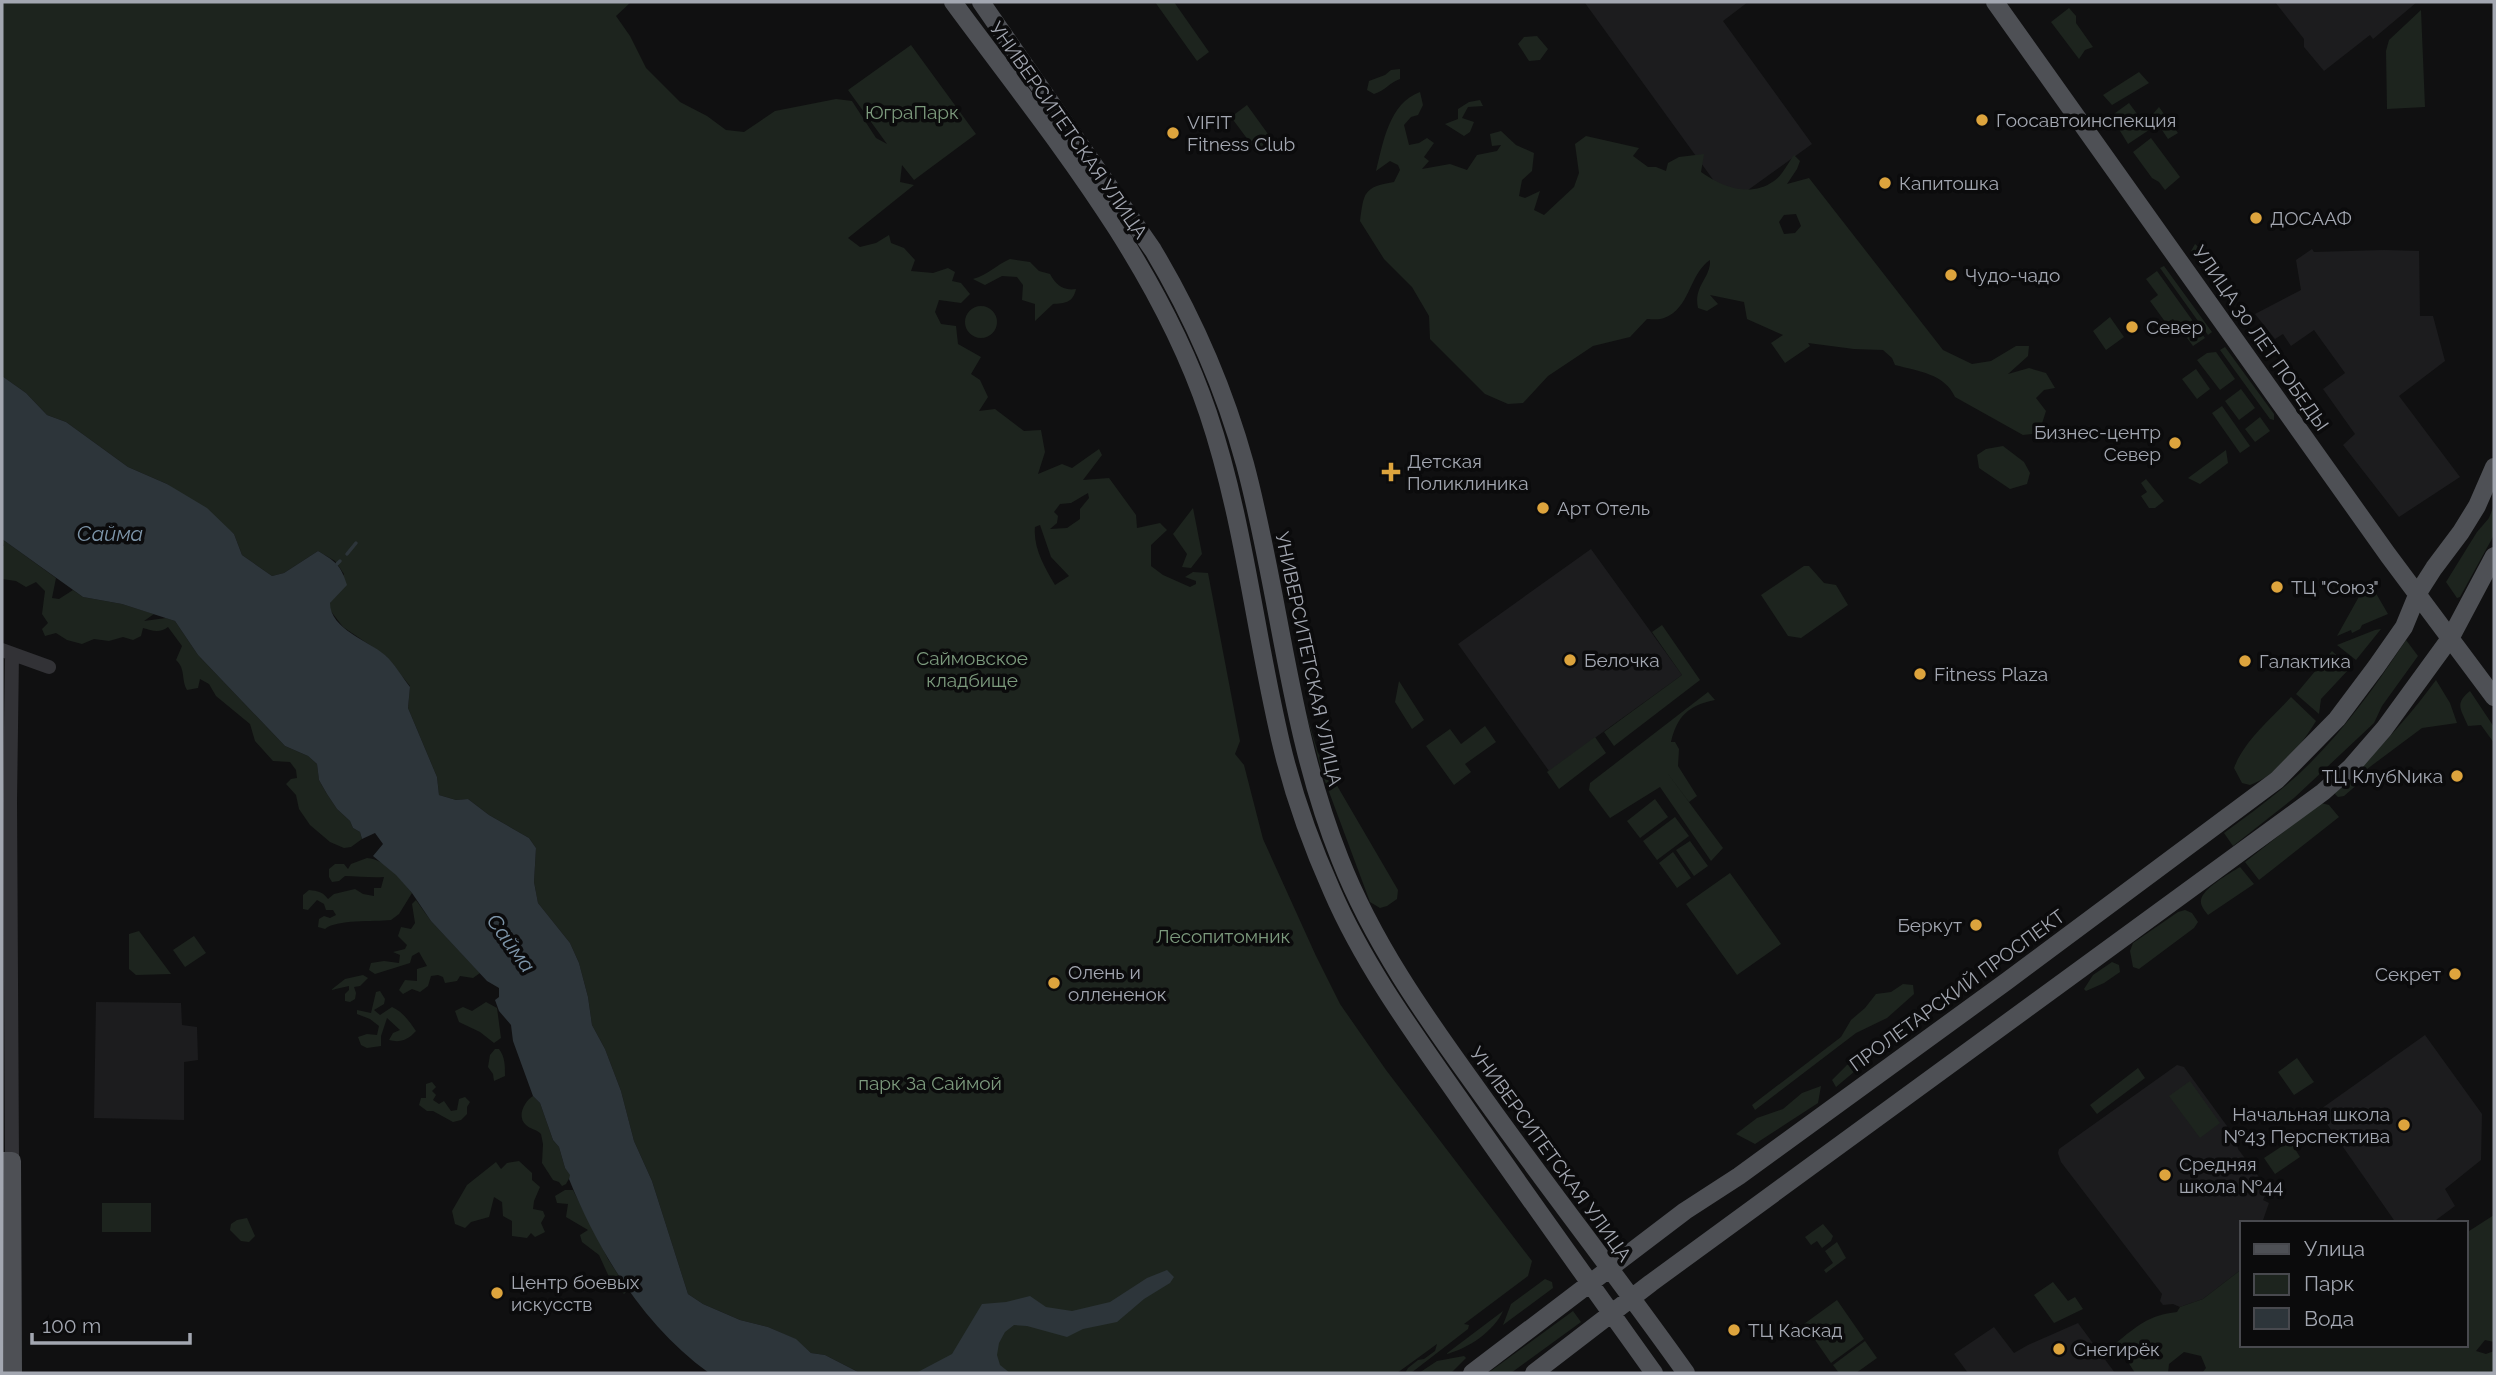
<svg xmlns="http://www.w3.org/2000/svg" width="2496" height="1375" viewBox="0 0 2496 1375" font-family="Raleway,sans-serif">
  <style>
    .built { fill: #1c1c1e }
    .green { fill: #1d241e; fill-rule: evenodd }
    .water { fill: #2d353a }
    .lines { fill: none; stroke-linecap: round; stroke-linejoin: round }
    .stream { stroke: #2d353a; stroke-width: 3.5 }
    .minor { stroke: #323236; stroke-width: 14 }
    .major { stroke: #4e5055; stroke-width: 18 }
    .poi-dot { fill: #dda43d; stroke: #0b0b0c; stroke-width: 2.5 }
    .labels { text-anchor: middle; dominant-baseline: central; stroke-width: 7; stroke-linejoin: round; paint-order: stroke }
    .park-label { font-size: 19px; fill: #7c9a7d; stroke: #0b0b0c }
    .poi-label { font-size: 19px; fill: #a3a7b1; stroke: #0b0b0c; text-anchor: start }
    .street-label { font-size: 19px; fill: #a3a7b1; stroke: #0b0b0c }
    .water-label { font-size: 21px; font-style: italic; fill: #7d95a9; stroke: #0b0b0c }
  </style>
  <rect width="100%" height="100%" fill="#101011"/>
  <path class="built" d="M1587,2h161l-25,19 89,123 -82,59 -145,-200z
    M2275,2h142l-44,37 -3,-4 -46,36 -20,-24v-8z
    M2312,249l2,3 70,-2 35,1 1,65h13l12,45 -46,35 61,81 -61,40 -56,-72 12,-11 -32,-45 22,-16 -31,-43 -23,16 -8,-12 -8,5 -20,-25 46,-24 -5,-30z
    M1591,549l91,126 -133,96 -91,-127z
    M96,1002l85,1 1,22 15,2 1,33 -14,2v58l-90,-2z
    M2425,1035l57,79 -1,46 -36,29 10,17 -23,17h-36l-78,-112z
    M2177,1065l7,2 51,70 3,12 30,40 -5,11 6,3 -7,20h-20v46l-39,30 -23,8 -7,-3 -10,1 -3,-4 2,-7 -101,-132 -3,-9 1,-4z
    M2078,1323l37,50h-147l-14,-19 40,-27 20,26 14,-8z"/>
  <path class="green" d="M2,2h629l-15,14 14,20 16,32 34,34 27,14 19,14 18,2 31,-21 61,-12 16,2 24,37 11,6 -39,-54 63,-45 65,89 -62,46 -12,-15 -2,17 14,3 -66,53 12,9 16,-4 13,-8 2,8 13,5 11,12 -4,11 22,2 15,-5 7,4 -3,9 9,2 9,11 -9,9 -22,-3 -4,12 6,12 15,2 2,18 23,13 -10,17 9,6 8,17 -9,14 16,-2 29,22 17,-1 4,22 -7,22 24,-10 10,4 27,-19 3,6 -19,25 26,-2 27,37 1,13 23,-5 7,7 -16,15v21l12,9 27,12 6,-3v-3l-11,-4 8,-5 15,1 32,168 -5,13 9,11 19,74 53,117 24,48 46,66 146,191 -4,15 -64,48 5,1 -1,4 -57,44h-6l3,-5 10,-8 6,-1 11,-8 2,-7 -40,29h-537l-35,-18 -14,-2 -16,-14 -27,-12 -28,-7 -37,-16 -15,-10 -36,-113 -18,-40 -13,-50 -16,-42 -13,-24 -4,-28 -9,-34 -9,-20 -32,-40 -4,-21 2,-34 -7,-10 -40,-23 -21,-16 -12,1 -17,-5 -2,-18 -29,-69 2,-22 -24,-30 -43,-29 -13,-17v-7l14,-29 -9,-13 -17,-10 -34,22 -12,3 -30,-21 -8,-21 -67,-50 -39,-17 -62,-45 -19,-7 -21,-22 -24,-17zM1088,493l1,5 -9,11v10l-13,9 -17,1 7,-6 1,-7 -4,-4 6,-8 11,-1zM1040,525l11,32 18,19 -14,9c-10,-17 -22,-37 -20,-58z
    M1155,2h19l35,50 -12,9z
    M2069,8l7,8v7l17,24 -8,3 -6,9 -28,-37z
    M2421,10l4,97 -38,2 -1,-58 3,-11z
    M1537,36l11,13 -8,11 -11,1 -11,-17 6,-7z
    M1400,69v10c-10,3 -15,12 -26,15l-7,-4 2,-9 16,-6 6,-5z
    M2139,72l10,11 -37,22 -9,-10z
    M1420,92l3,13 -5,10 -7,2 -7,8 5,20 10,-2 8,-5 7,5 -10,14 5,4 -7,8 28,-5 17,6 10,-15 20,-4 4,-6 -9,1 -2,-12 11,-3 15,14 18,8 -2,18 -10,9 -3,16 6,2 15,-7 -6,19 10,5 30,-28 5,-14 -4,-29 11,-8 53,12 -6,8 15,11h8l10,4 2,-8 11,-6 25,-3 -3,18c21,15 49,26 73,9 8,-5 14,-18 20,-26l6,6 -3,8 -10,15 22,-6 134,172 29,14 19,-3 25,-15h13l-1,10 -20,18 21,-6 17,5 9,15 -11,2 -8,8 10,13 -7,22 -16,2 -68,-38c-10,-23 -37,-26 -60,-32l-3,-7 -9,-8 -29,-1 -46,-6 2,3 -25,17 -14,-20 12,-8 -36,-16 -3,-17 -34,-7 8,9 -11,7 -9,-3c-5,-22 13,-30 12,-48 -21,14 -20,49 -46,58 -4,2 -12,1 -17,1l-17,18 -37,9 -45,30 -25,27 -15,1 -23,-10 -55,-55 -1,-23 -17,-29 -28,-28 -24,-38c4,-28 3,-34 34,-39l6,-12 -2,-5 -8,-4 -14,10c7,-28 13,-68 44,-79zM1796,214l5,12 -6,7 -11,1 -5,-12 5,-7z
    M1480,100l3,6 -15,1 -6,11 12,4 -4,10 -6,4 -19,-12 13,-5v-10l11,-7z
    M2129,103l20,27 -21,14 -17,-28z
    M1247,105l26,36 -16,11 -26,-35z
    M2159,107l19,26 -10,6 -16,-24z
    M2151,138l29,39 -15,13 -6,-8 -7,-4 -19,-26z
    M2195,244l18,16 9,14 -4,10 -8,-6 -19,-27z
    M1010,259l20,3 9,9 11,3c6,11 13,17 26,15 -3,14 -11,14 -23,15l-18,17v-17l-13,-4 1,-15 -6,-8 -15,-1 -17,9 -12,-6c15,-4 23,-14 37,-20z
    M2164,266l48,66 -4,3 -48,-67z
    M2157,271l48,67 -12,8 -20,-27 -7,4 -16,-22 8,-6 -12,-16z
    M965 322a16 16 0 1 1 32 0a16 16 0 1 1-32 0Z
    M2110,317l14,20 -18,13 -13,-19z
    M2225,347l49,67v6l-4,-1 -50,-69z
    M2216,352l19,27 -15,11 -23,-30 10,-7z
    M2196,369l14,20 -13,10 -15,-20z
    M2241,389l14,19 -16,12 -14,-19z
    M2222,406l28,40 -10,7 -28,-40z
    M2260,417l10,14 -15,11 -10,-13z
    M2003,446l21,16 6,11 -3,11 -17,5 -31,-21 -2,-13 9,-6z
    M2226,450l2,13 -28,21 -12,-6z
    M2146,479l18,22 -9,7h-6l-8,-12 6,-4 -6,-9z
    M2494,505v30l-34,62 -3,1 -11,-16 31,-50 12,-14z
    M1193,508l9,46 -11,14 -9,-1 5,-13 -14,-20z
    M2,539l54,39 -4,20 7,1 14,-9 10,7 39,7 32,10 -10,7 22,-3 9,3 23,34 87,91 23,10 9,8 2,16 8,14 10,15 13,12 3,7 7,4 2,7 -11,8 -7,1 -14,-6 -20,-17 -11,-16 -3,-14 -10,-11 5,-5 6,-1 -1,-8 -6,-8 -17,-1 -18,-20 -5,-17 -34,-28 -7,-12 -9,-5 -2,9 -11,2c-6,-10 -1,-21 -11,-30l6,-14 -14,-19c-7,6 -16,4 -25,1l-2,8 -8,4 -10,-3 -14,4 -15,-2 -12,5 -15,-4 -11,-7 -11,3 -3,-7 6,-6 -6,-9 3,-23 -9,-9 -10,5 -10,-6 -14,-2v-33h2z
    M1804,566h5l15,17 12,2 12,20 -47,33 -13,-2 -27,-41z
    M2370,583l18,31 -26,11 -2,4 -8,4 -1,-3 -14,6 29,-52z
    M1662,625l38,55 -86,66 -10,-14 78,-57 -30,-43z
    M2381,629l-25,31 -19,-15 38,-15z
    M2406,640l12,16 -36,50 -8,17 -80,75 -61,48 -9,-13c20,-15 41,-30 60,-46 49,-41 87,-94 122,-147z
    M2332,651l18,17 -29,31 -2,15 -23,-20z
    M2436,680l14,23 7,20 -35,5 -67,50 4,5 -15,13 -6,1 -3,-3 1,-4c37,-34 70,-69 100,-110z
    M1399,681l25,39 -12,9 -17,-27z
    M2470,691l24,36v16l-13,-18 -13,1c-7,-17 -14,-22 2,-35z
    M1708,692l7,8c-26,5 -38,16 -44,42h4l4,7 -1,17 19,30 -8,6 -24,-32 58,78 -12,13 -51,-74 -50,31 -21,-28 1,-7z
    M2291,697l25,24c-16,26 -37,53 -66,64l-8,-2 -8,-15c10,-27 37,-49 57,-71z
    M1305,708l13,45 80,137 -1,9 -10,7 -7,2 -10,-6 -48,-129z
    M1485,726l11,16 -31,22 6,8 -17,13 -28,-39 24,-17 11,15z
    M1595,737l11,16 -47,36 -12,-17z
    M1655,799l13,18 -28,21 -13,-17z
    M2321,803l8,2 10,12 -80,63 -14,-18z
    M1675,817l14,19 -32,24 -14,-19z
    M1690,841l18,25 -14,10 -18,-26z
    M1673,852l18,26 -14,10 -18,-25z
    M367,858c19,1 33,21 45,35l-13,21 -8,6c-17,2 -55,-1 -66,9l-7,-2 1,-8 5,-3 6,2 6,-3 -3,-5h-7l-2,-6 -7,-4 -9,10 -5,-1v-14l6,-5c9,1 14,2 19,9l6,-5 21,-5 8,5 11,2v-8h7l3,-11c-14,1 -26,-1 -39,-1l-6,5 -7,1 -3,-5v-8l6,-5h9l4,5 3,-5z
    M2240,867l14,17 -46,31c-3,-4 -8,-9 -7,-15 1,-11 29,-27 39,-33z
    M1730,873l51,71 -44,31 -51,-71z
    M416,900l15,21 49,52 -7,5 -13,-2 -3,5 -12,2 -2,-6 -5,-2 -7,1 -3,10 -8,6 -8,-3 -9,5 -4,-4 6,-10 12,1v-12l10,-3 -8,-14 -7,4 -2,7 -35,11 -6,-4 2,-7 13,-2 15,2 1,-8 -7,-3 12,-3 2,-4 -9,-9 3,-9 10,2 4,-6 -3,-19z
    M2185,910l7,3 6,9 -4,6 -55,41 -6,-2 -3,-16 3,-8 45,-31z
    M139,931l32,43 -35,1 -7,-6v-35z
    M194,936l12,17 -21,14 -12,-17z
    M2112,962l7,3 1,7 -16,11 -18,8 -2,-2 9,-14z
    M363,975l5,3 -8,8 -6,1 2,6 -1,6 -5,3 -5,-1v-7l4,-4v-4l-18,4 14,-11z
    M1903,984l10,1 1,9 -27,24 -31,15 -101,77 -3,-5 89,-68 10,-17 14,-12 11,-14 15,-2z
    M380,991l5,8 -1,5 -10,6 6,5 12,-8c11,5 17,14 24,24 -8,9 -16,12 -27,9l4,-7 7,-3 -13,-12 -6,18v10l-14,2 -6,-3 -3,-8 9,-3 10,1 2,-9 -9,-7 -13,-5v-4l14,3 5,-21z
    M486,1002l11,6 4,30 -7,5 -14,-11 -21,-10 -4,-11 8,-4 9,4z
    M495,1049h4c6,8 6,16 6,27l-11,5 -1,-7 -5,-7 2,-12z
    M1861,1053l6,8 -31,26 -4,-7 15,-15 9,-2z
    M2297,1058l17,24 -20,13 -16,-23z
    M2138,1068l7,10 -48,36 -7,-9z
    M2190,1081l30,42 -20,15 -31,-42z
    M432,1082l4,5 -4,4 4,4 -3,5 6,4 5,-3 7,10 6,-1 2,-11 6,-2 5,5 -3,5v7l-6,6 -8,2 -20,-11h-6l-8,-6 2,-7h5v-14z
    M1821,1086l-3,17 -63,41 -19,-10 21,-16 26,-9 19,-16z
    M533,1096l7,7 13,37 6,7 6,21 6,7 -5,9 -4,2 -3,-4 -6,-2 -11,-17 1,-19 -2,-10c-5,-5 -11,-5 -15,-9 -10,-9 -1,-24 7,-29z
    M2290,1141l10,16 -25,17 -11,-16z
    M519,1161l13,12v7l8,7 -6,14 -1,8 10,2 2,5 -4,7 4,9 -10,5 -4,-4 -4,5 -15,-2v-15l-9,-5 -1,-14 -8,-5 -5,20 -18,5 -6,6 -10,-4 -3,-13 15,-26 29,-23 5,7 6,-6z
    M565,1190h8l35,69 20,31 -4,4 -14,-15 -11,-24 -17,-13 -2,-7 8,-5 -22,-13 2,-13 -11,-1 -2,-7z
    M102,1203h49v29h-49z
    M2494,1215v127l-9,-2 -9,11 10,3 8,-3v22h-292l4,-5 -5,-12 -17,-4 -15,12 -1,9h-33l-19,-30c21,-17 33,-28 61,-31l3,-5 23,-8 39,-30v76h224v-112z
    M247,1218l8,18 -6,6 -8,-1 -11,-11 1,-6 6,-4z
    M1823,1224l10,12 -2,5 -9,7 -5,-7 -6,4 -6,-8z
    M1837,1242l9,16 -20,15 -2,-3 9,-7 -8,-12z
    M1545,1279l7,3 1,6 -50,37 8,-21z
    M2053,1282l15,19 7,-4 8,12 -29,14 -20,-28z
    M1837,1300l27,39 -33,24 -27,-39z
    M1503,1311c-9,20 -35,38 -57,43z
    M1573,1311l8,11 -70,51h-23z
    M1865,1341l12,17 -21,15h-17l-6,-8z
    M1464,1356l2,2 -15,15h-32l18,-12z"/>
  <path class="water" d="M2,376l24,17 21,22 19,7 62,45 39,17 40,24 27,26 8,21 30,21 12,-3 34,-22c17,10 23,14 29,34l-17,18c0,26 39,38 55,52 10,9 17,22 25,32l-2,21 29,69 2,18 17,5 12,-1 21,16 40,23 7,10 -2,34 4,21 32,40 9,20 9,34 4,28 13,24 16,42 13,50 18,40 36,113 15,10 37,16 28,7 28,12 15,14 14,2 35,18h-151c-65,-47 -110,-120 -140,-194l1,-4 -5,-7 -6,-21 -6,-7 -13,-37 -7,-7 -20,-55 -2,-16 -12,-14 -4,-11 4,-3v-9l-12,-7 -56,-60 -19,-28 -16,-18 -23,-19 10,-12 -8,-11 -13,6 -2,-7 -7,-4 -3,-7 -13,-12 -10,-15 -8,-14 -2,-16 -9,-8 -23,-10 -87,-91 -23,-34 -53,-17 -39,-7 -81,-58z
    M1167,1270l7,7 -4,6 -26,16 -27,23 -34,7 -16,8 -40,-11 -13,-1 -9,7 -6,11 -2,12 3,10 10,8h-94l36,-19 30,-50 24,-2 24,-6 16,11 26,4 38,-9 37,-24z"/>
  <g class="lines">
    <path class="stream" d="M347,554l9,-11
      M337,564l3,-3"/>
    <path class="minor" d="M2,650l47,17
      M12,654l-2,147 2,360"/>
    <path class="major" d="M953,2c95,129 203,257 255,411 36,107 47,221 73,330 12,51 30,101 51,148 32,74 81,141 127,207 64,92 130,184 195,275
      M981,2l172,248c40,67 71,138 92,214 35,131 44,268 95,395 32,82 84,156 136,228 68,96 142,190 210,286
      M1995,2l393,553 106,142
      M2,1161h10l1,212
      M1472,1373l213,-162 54,-35 268,-195 270,-201 60,-61 39,-52 28,-40 14,-34 16,-25 27,-36 16,-26 17,-39
      M1534,1373l117,-90 672,-491 28,-25 33,-38 67,-92 43,-81"/>
  </g>
  <g class="poi-dot">
    <circle cx="1982" cy="120" r="7"/>
    <circle cx="1173" cy="133" r="7"/>
    <circle cx="1885" cy="183" r="7"/>
    <circle cx="2256" cy="218" r="7"/>
    <circle cx="1951" cy="275" r="7"/>
    <circle cx="2132" cy="327" r="7"/>
    <circle cx="2175" cy="443" r="7"/>
    <path d="M1387.5 461.5h7v7h7v7h-7v7h-7v-7h-7v-7h7z"/>
    <circle cx="1543" cy="508" r="7"/>
    <circle cx="2277" cy="587" r="7"/>
    <circle cx="1570" cy="660" r="7"/>
    <circle cx="2245" cy="661" r="7"/>
    <circle cx="1920" cy="674" r="7"/>
    <circle cx="2457" cy="776" r="7"/>
    <circle cx="1976" cy="925" r="7"/>
    <circle cx="2455" cy="974" r="7"/>
    <circle cx="1054" cy="983" r="7"/>
    <circle cx="2404" cy="1125" r="7"/>
    <circle cx="2165" cy="1175" r="7"/>
    <circle cx="497" cy="1293" r="7"/>
    <circle cx="1734" cy="1330" r="7"/>
    <circle cx="2059" cy="1349" r="7"/>
  </g>
  <g class="labels">
    <g class="park-label">
      <text x="912" y="112">ЮграПарк</text>
      <text x="972" y="658">Саймовское<tspan x="972" dy="22">кладбище</tspan></text>
      <text x="1223" y="936">Лесопитомник</text>
      <text x="930" y="1083">парк За Саймой</text>
    </g>
    <g class="poi-label">
      <text x="1996" y="120">Гоосавтоинспекция</text>
      <text x="1187" y="122">VIFIT<tspan x="1187" dy="22">Fitness Club</tspan></text>
      <text x="1899" y="183">Капитошка</text>
      <text x="2270" y="218">ДОСААФ</text>
      <text x="1965" y="275">Чудо-чадо</text>
      <text x="2146" y="327">Север</text>
      <text x="2161" y="432" text-anchor="end">Бизнес-центр<tspan x="2161" dy="22">Север</tspan></text>
      <text x="1407" y="461">Детская<tspan x="1407" dy="22">Поликлиника</tspan></text>
      <text x="1557" y="508">Арт Отель</text>
      <text x="2291" y="587">ТЦ "Союз"</text>
      <text x="1584" y="660">Белочка</text>
      <text x="2259" y="661">Галактика</text>
      <text x="1934" y="674">Fitness Plaza</text>
      <text x="2443" y="776" text-anchor="end">ТЦ КлубNика</text>
      <text x="1962" y="925" text-anchor="end">Беркут</text>
      <text x="1068" y="972">Олень и<tspan x="1068" dy="22">оллененок</tspan></text>
      <text x="2441" y="974" text-anchor="end">Секрет</text>
      <text x="2390" y="1114" text-anchor="end">Начальная школа<tspan x="2390" dy="22">№43 Перспектива</tspan></text>
      <text x="2179" y="1164">Средняя<tspan x="2179" dy="22">школа №44</tspan></text>
      <text x="511" y="1282">Центр боевых<tspan x="511" dy="22">искусств</tspan></text>
      <text x="1748" y="1330">ТЦ Каскад</text>
      <text x="2073" y="1349">Снегирёк</text>
    </g>
    <g class="street-label">
      <text transform="translate(1069 130) rotate(55)">УНИВЕРСИТЕТСКАЯ УЛИЦА</text>
      <text transform="translate(2261 338) rotate(55)">УЛИЦА 30 ЛЕТ ПОБЕДЫ</text>
      <text transform="translate(1309 659) rotate(78)">УНИВЕРСИТЕТСКАЯ УЛИЦА</text>
      <text transform="translate(1957 990) rotate(-36)">ПРОЛЕТАРСКИЙ ПРОСПЕКТ</text>
      <text transform="translate(1551 1154) rotate(54)">УНИВЕРСИТЕТСКАЯ УЛИЦА</text>
    </g>
    <g class="water-label">
      <text x="110" y="533">Сайма</text>
      <text transform="translate(511 943) rotate(54)">Сайма</text>
    </g>
  </g>
  <rect width="2496" height="1375" fill="none" stroke="#a3a7b1" stroke-width="7"/>
  <rect x="2240" y="1221" width="228" height="126" fill="#0b0b0c" stroke="#48494e" stroke-width="2"/>
  <rect x="2254" y="1244" width="35" height="10" fill="#4e5055" stroke="#48494e" stroke-width="2"/>
  <text x="2304" y="1256" font-size="21" fill="#a3a7b1">Улица</text>
  <rect x="2254" y="1274" width="35" height="21" fill="#1d241e" stroke="#48494e" stroke-width="2"/>
  <text x="2304" y="1291" font-size="21" fill="#a3a7b1">Парк</text>
  <rect x="2254" y="1308" width="35" height="21" fill="#2d353a" stroke="#48494e" stroke-width="2"/>
  <text x="2304" y="1326" font-size="21" fill="#a3a7b1">Вода</text>
  <path d="M32 1333v10h158v-10" fill="none" stroke="#a3a7b1" stroke-width="3.5"/>
  <text x="42" y="1333" font-size="21" fill="#a3a7b1" stroke="#0b0b0c" stroke-width="5" paint-order="stroke">100 m</text>
</svg>
